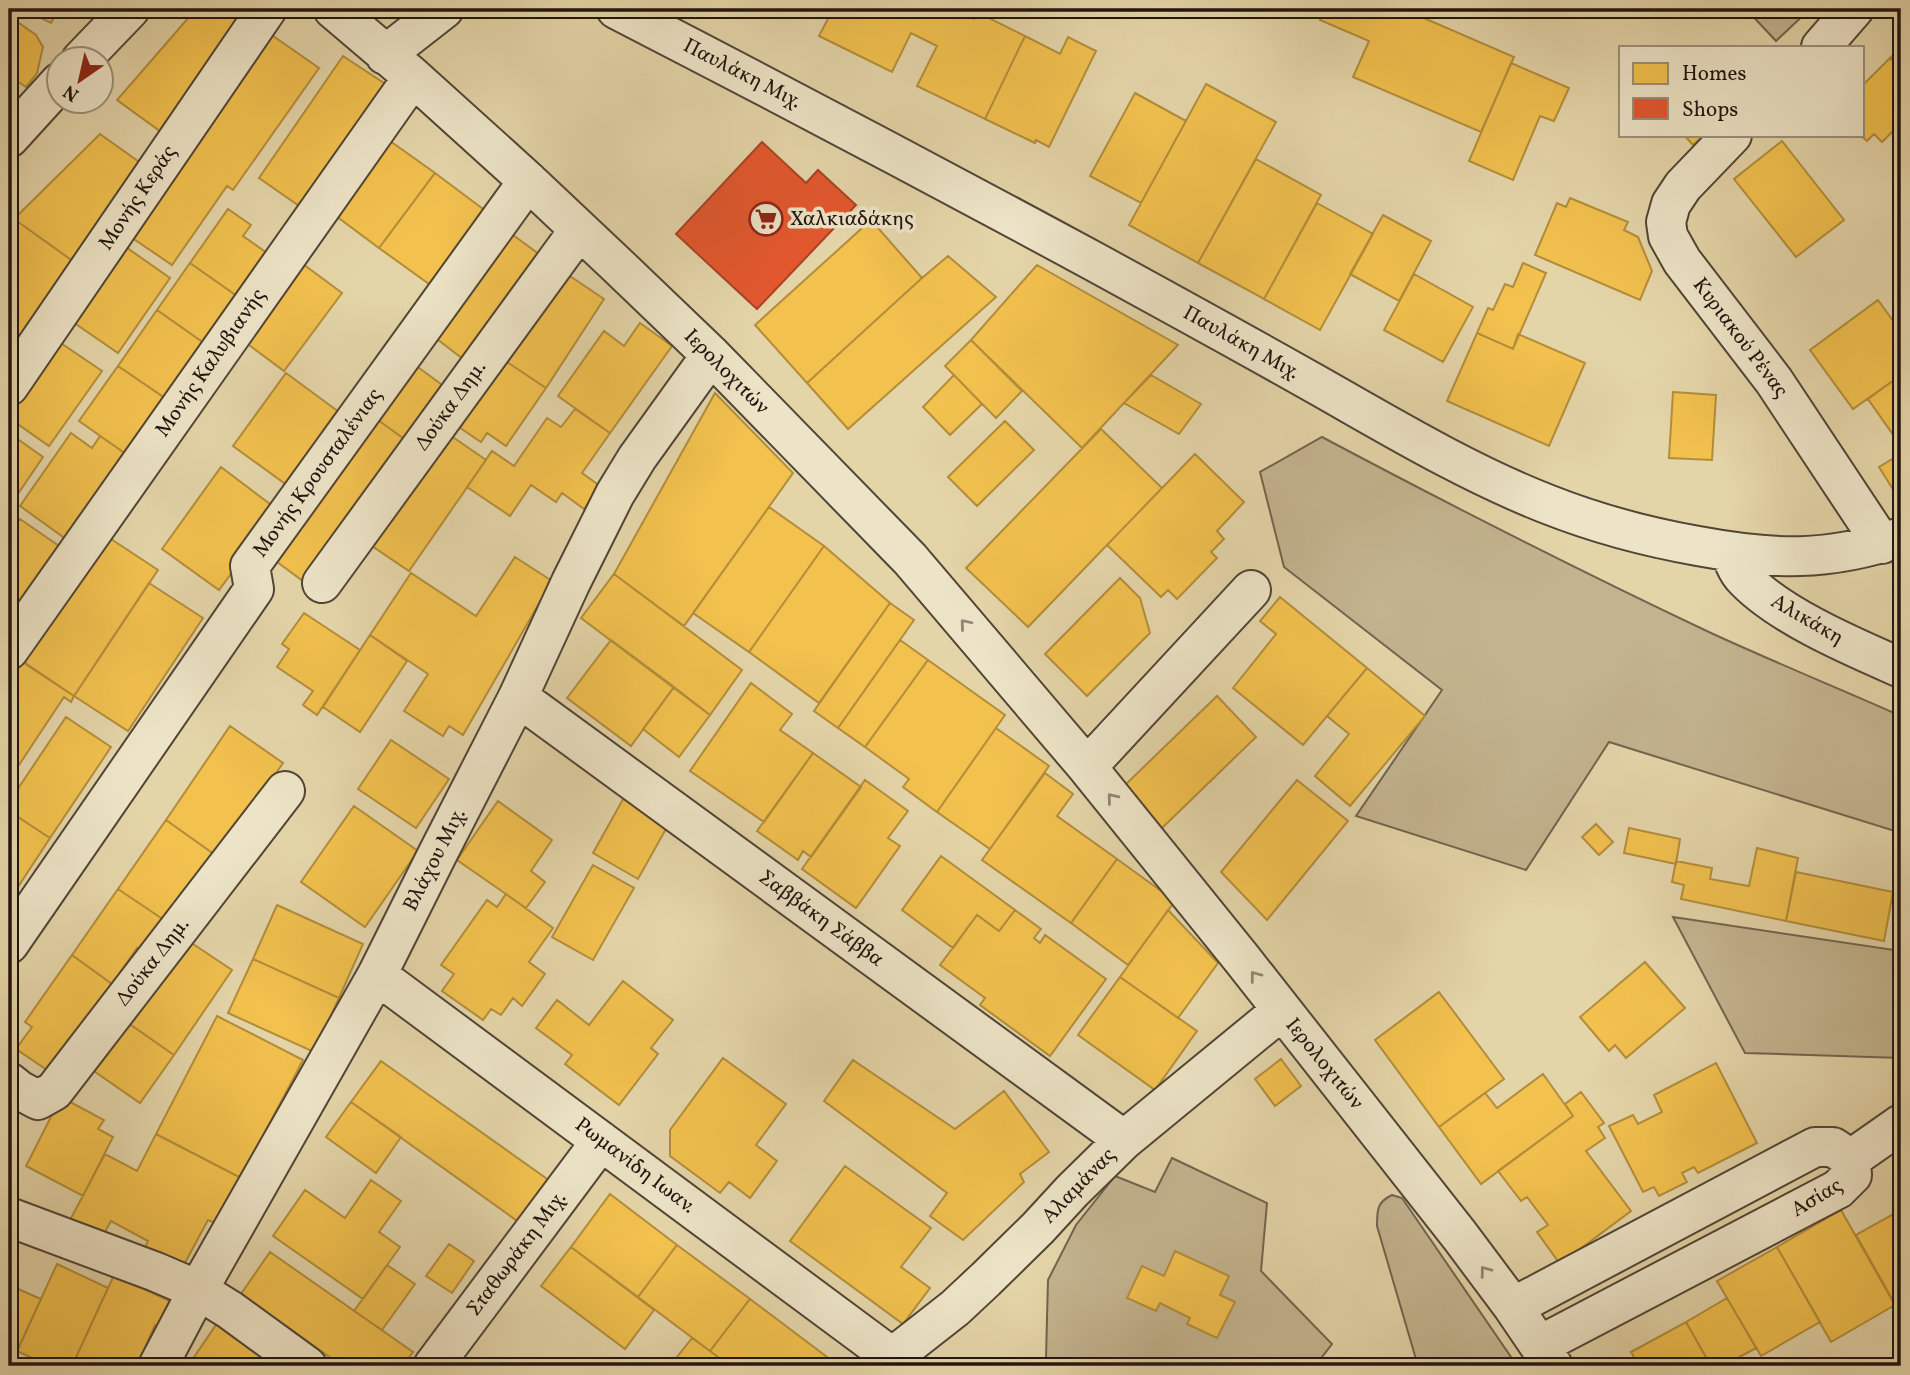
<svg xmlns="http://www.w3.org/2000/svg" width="1910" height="1375" viewBox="0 0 1910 1375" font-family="Vollkorn,serif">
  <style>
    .green { fill: #c3b48f; stroke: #72644f; stroke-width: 2 }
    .homes { fill: #f2c14e; stroke: #b38d3b; stroke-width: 2 }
    .shops { fill: #e4572e; stroke: #a94325; stroke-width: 2 }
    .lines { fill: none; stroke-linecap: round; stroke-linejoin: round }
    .minor-casing { stroke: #514536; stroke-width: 42 }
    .minor { stroke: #ede4c7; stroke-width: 38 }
    .oneway { stroke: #918774 }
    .labels { text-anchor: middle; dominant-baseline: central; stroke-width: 7; stroke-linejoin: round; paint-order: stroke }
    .street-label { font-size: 21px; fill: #20150f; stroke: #ede4c7 }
    .poi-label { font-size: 21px; fill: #20150f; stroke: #ede4c7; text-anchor: start }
  </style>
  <rect width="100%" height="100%" fill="#e4d5a9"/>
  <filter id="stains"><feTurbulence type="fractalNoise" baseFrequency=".00286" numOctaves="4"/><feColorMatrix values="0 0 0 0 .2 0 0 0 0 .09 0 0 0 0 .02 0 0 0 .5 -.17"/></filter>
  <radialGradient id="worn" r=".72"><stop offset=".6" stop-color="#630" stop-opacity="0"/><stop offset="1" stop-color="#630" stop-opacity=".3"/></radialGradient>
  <path class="green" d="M1746,9h64l-34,32z
    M1322,437c128,68 258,134 389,196 63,29 127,55 190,83v117l-292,-91 -83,128 -170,-54 86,-126 -158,-123 -24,-95z
    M1673,917l228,34v107l-156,-5z
    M1172,1158l95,45 -6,68 71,73 -17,22h-230l-39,-8 2,-78 28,-55 39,-49 40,16z
    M1392,1195l10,3 109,159 -16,9h-77l-41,-140c0,-16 0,-24 15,-31z"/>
  <path class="homes" d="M23,9h36l-8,14z
    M196,9h48l7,5 -87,120 -47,-34z
    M833,9h121l20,10 3,-7 48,24 -40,83 -68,-33 20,-40 -26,-13 -19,39 -73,-36z
    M1325,9h97l-3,7 95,41 -33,75 -128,-55 16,-36 -49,-21z
    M9,16l27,19 7,12 -6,26 -11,14 -17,-11z
    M266,31l53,37 -86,122 -6,-4 -55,79 -47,-32z
    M1025,36l35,18 8,-17 28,14 -47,96 -13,-7 -1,3 -50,-24z
    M1901,47v22l-11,-11z
    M343,56l47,31 -85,123 -46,-32z
    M1890,58l11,11v54l-19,19 -8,-8 -7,7 -7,-6h3v-50z
    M1511,63l58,25 -15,33 -14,-5 -27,64 -44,-19z
    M1206,84l70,38 -78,141 -69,-38z
    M1135,93l51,28 -45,82 -51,-27z
    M100,134l42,30 -65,100 -63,-45z
    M1684,135h20l-11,10z
    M383,136l52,37 -56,75 -51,-38z
    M1782,141l62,79 -48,37 -62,-78z
    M1256,159l65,36 -57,104 -66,-36z
    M435,173l56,42 -55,74 -57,-41z
    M1570,198l58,24 -4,8 14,7 14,34 -12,29 -105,-45 22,-52 9,4z
    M1317,203l56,31 -53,96 -56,-31z
    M228,209l23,16 -8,11 24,17 -30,43 -47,-33z
    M1383,215l48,26 -32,60 -49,-27z
    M14,219l63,45 -68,94v-133z
    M871,220l51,58 -115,105 -52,-58z
    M505,229l46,34 -79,103 -44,-34z
    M123,245l47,33 -52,75 -48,-33z
    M948,256l48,41 -148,132 -41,-46 115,-105z
    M190,263l47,33 -33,47 -47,-33z
    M1523,263l23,10 -33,76 -36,-16 11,-25 5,2 12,-26 8,3z
    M303,264l39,29 -58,78 -39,-29z
    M1037,265l141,80 -96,103 -111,-108z
    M558,268l46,31 -58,89 -48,-32z
    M1414,274l59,33 -30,55 -59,-32z
    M1878,300l23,32v43l-48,34 -43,-59z
    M157,310l47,33 -39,55 -47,-32z
    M640,323l32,23 -62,87 -52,-37 46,-65 20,15z
    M1477,333l36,16 5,-15 67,29 -36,83 -102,-45z
    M52,337l50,34 -53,75 -40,-28v-18z
    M971,340l51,51 -26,27 -51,-52z
    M498,356l48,32 -40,58 -19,-13 -6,9 -28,-19z
    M407,359l46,34 -39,53 -47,-34z
    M118,366l47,32 -39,56 -47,-33z
    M286,373l57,42 -52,73 -58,-42z
    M954,375l28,29 -32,31 -27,-28z
    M1151,375l50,29 -22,30 -55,-31z
    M1901,375v56l-7,5 -26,-37z
    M1673,392l43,3 -4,65 -43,-2z
    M715,393l78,80 -109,153 -70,-52z
    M575,409l35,24 -28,40 18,13 -16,23 -22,-16 -6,9 -25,-17 -21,31 -43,-29 25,-36 22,15 33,-48 14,9z
    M367,412l47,34 -103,141 -46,-34z
    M1005,421l29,29 -57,56 -29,-29z
    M1101,429l61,59 -134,139 -62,-59z
    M444,431l42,29 -77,111 -43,-29z
    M9,433l34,24 -34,50z
    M71,433l21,15 8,-12 26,18 -60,85 -46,-33z
    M1195,454l49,48 -27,29 7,8 -13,13 6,6 -40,41 -9,-9 -7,7 -54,-52z
    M1899,455l2,4v28l-7,4 -15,-24z
    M221,467l57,43 -59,80 -57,-41z
    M769,507l55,39 -75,106 -56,-39z
    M20,519l42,29 -47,66 -6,-4v-75z
    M108,537l50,33 -84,126 -50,-33z
    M824,546l66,57 -71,100 -70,-51z
    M515,557l37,24 -89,154 -14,-9 -6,10 -39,-25 24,-37 -58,-39 41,-62 65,43z
    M614,574l128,96 -32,45 -129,-97z
    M1120,578l20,20 10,35 -63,63 -42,-42z
    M149,583l54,35 -75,113 -54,-35z
    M1280,597l87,71 -64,77 -70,-57 43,-54 -16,-13z
    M890,603l24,17 -76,108 -24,-17z
    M304,613l56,37 -43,65 -14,-10 10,-14 -36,-24 12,-18 -7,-5z
    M370,635l37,26 -47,71 -37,-25z
    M611,640l63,47 -43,59 -64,-48z
    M900,640l28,20 -63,87 -27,-19z
    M15,656l59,40 -3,6 -7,-5 -55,83v-115z
    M928,660l77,55 -68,97 -34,-25 6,-8 -44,-32z
    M1367,668l58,48 -75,90 -35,-30 34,-42 -22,-18z
    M751,683l41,31 -12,16 33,23 -49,69 -74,-51z
    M674,687l36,28 -31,42 -36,-28z
    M1217,696l39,41 -94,91 -40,-40z
    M66,717l45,30 -61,91 -41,-27v-9z
    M230,726l53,37 -65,94 -52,-37z
    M996,728l53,38 -59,83 -53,-37z
    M391,740l58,39 -33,49 -58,-39z
    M813,753l48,34 -50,70 -8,-6 -5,9 -41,-29z
    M1045,773l28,21 -16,22 60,43 -46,64 -89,-63z
    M865,780l43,31 -20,27 12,8 -44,62 -54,-39z
    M1297,780l51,41 -81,99 -46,-48z
    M627,792l45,26 -34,61 -45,-26z
    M498,801l54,39 -21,31 14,11 -19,26 -69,-48z
    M354,806l64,45 -53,76 -64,-45z
    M9,811l41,27 -36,55 -5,-4z
    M166,820l52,37 -54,63 -46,-31z
    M1596,824l17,18 -14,13 -17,-18z
    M1629,828l51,11 -4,25 -52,-11z
    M1757,848l41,10 -12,63 -105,-22 3,-14 -12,-3 4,-21 36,7 -2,11 39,7z
    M941,856l74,54 -16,21 -22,-16 -24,33 -51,-38z
    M1117,859l58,42 -47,64 -57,-42z
    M593,865l41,23 -41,72 -41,-23z
    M1796,872l97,20 -9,49 -98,-20z
    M118,889l46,31 -22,32 -5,-4 -25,36 -40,-29z
    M506,894l47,34 -24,34 16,12 -23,32 -9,-8 -12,17 -10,-6 -8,11 -41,-29 12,-17 -13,-9 46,-65 10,7z
    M277,905l86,39 -24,54 -86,-39z
    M1015,910l26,19 -7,9 6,5 5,-8 61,44 -56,77 -70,-51 5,-7 -45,-33 37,-50 22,16z
    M1168,910l50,53 -40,55 -58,-41z
    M178,934l54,36 -58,85 -53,-37z
    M72,955l40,29 -56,92 -40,-27 16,-22 -7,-5z
    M253,959l86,39 -25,54 -86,-39z
    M1645,962l40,46 -59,50 -11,-13 -6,6 -29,-34z
    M1120,977l77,54 -42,59 -77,-55z
    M623,981l50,39 -22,28 7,6 -39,51 -54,-41 7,-9 -36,-27 21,-28 32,25z
    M1439,992l65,87 -65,48 -64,-87z
    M217,1016l86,44 -62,118 -85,-44z
    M121,1018l53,37 -34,48 -52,-36z
    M723,1058l63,46 -30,41 21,16 -27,37 -21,-16 -9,11 -50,-37v-26z
    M1281,1059l20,27 -26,20 -20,-27z
    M853,1060l102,69 49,-38 45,61 -29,22 4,8 -61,58 -33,-24 17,-23 -123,-92z
    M381,1061l169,120 -30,42 -169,-121z
    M1716,1063l41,80 -59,30 -4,-6 -12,6 5,9 -28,14 -5,-9 -11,5 -34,-66 24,-11 5,9 24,-12 -8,-17z
    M1543,1074l30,42 -92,68 -42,-57 46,-34 12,15z
    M1581,1092l23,31 -6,4 7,11 -19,13 45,60 -71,53 -23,-32 11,-7 -21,-28 -6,4 -23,-30 75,-55 -8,-12z
    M61,1097l43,23 -6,9 15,8 -30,59 -57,-30z
    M351,1102l50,35 -25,36 -50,-36z
    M156,1134l85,44 -24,46 -9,-4 -28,52 -37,-20 5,-11 -37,-20 -9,16 -32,-17 35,-66 32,17z
    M845,1166l86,62 -30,39 29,21 -27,36 -113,-83z
    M371,1180l30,21 -22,31 21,15 -37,52 -90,-63 32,-46 40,28z
    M610,1194l67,51 -39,52 -67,-50z
    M1841,1210l54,95 -64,37 -54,-95z
    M1901,1210v105l-45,-80z
    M449,1244l25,17 -22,32 -26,-17z
    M677,1245l73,54 -40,52 -72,-54z
    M571,1247l83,63 -29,39 -84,-63z
    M1777,1247l43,75 -59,34 -44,-75z
    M1175,1251l54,25 -9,19 15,7 -18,36 -30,-14 3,-6 -30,-15 -4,8 -29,-13 15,-32 22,10z
    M270,1252l143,100 -10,14h-61l-101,-72z
    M57,1264l51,24 -36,78h-23l-32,-15z
    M387,1265l28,19 -33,46 -28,-19z
    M114,1275l58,27 -12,25 -5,-2 -18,41h-65z
    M9,1285l32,14 -30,66 -2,-1z
    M1727,1298l29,50 -33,18h-12l-25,-44z
    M750,1299l89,67h-109l-20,-15z
    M218,1322l63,44h-93z
    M1686,1322l25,44h-72l-8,-14z
    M692,1338l18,13 20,15h-60z"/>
  <path class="shops" d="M762,142l44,41 12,-13 38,35 -99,104 -81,-75z"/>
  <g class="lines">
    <defs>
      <path id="minor" d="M333,9l80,68 115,104 88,83 95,91 199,204 177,208 155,192 218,277 53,71 40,59
        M616,9c161,83 320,167 479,253 75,41 150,82 224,124 74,42 149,87 228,118 48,19 100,33 151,42 75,14 130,16 203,-9
        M1821,47l33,-38
        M385,55l59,-46
        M81,60l49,-51
        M1732,135l-49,51 -12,18 -5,18 2,14 14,25 92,120 108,163
        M9,138l51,-56
        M9,386l258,-377
        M1730,552c3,8 6,17 12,24 35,39 111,71 159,92
        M322,583l257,-353
        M9,650l404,-573
        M518,697l606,443
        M1087,767l164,-177
        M9,944l245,-355 -4,-23 278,-385
        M377,975l515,382
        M9,1082l10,8 19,10 16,-9 231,-300
        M1851,1159l50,-35
        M9,1217l147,55 42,18 32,20 77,56
        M1513,1307l302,-160h18l18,12 1,16 -14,14 -298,156
        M158,1366l40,-76 179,-315 60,-120 81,-158 53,-115 44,-88 22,-36 74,-103
        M433,1366l168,-225
        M881,1366l74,-58 31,-29 52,-51 34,-37 52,-51 157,-129"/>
    </defs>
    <use href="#minor" class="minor-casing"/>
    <use href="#minor" class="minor"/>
  </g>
  <defs><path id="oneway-chevron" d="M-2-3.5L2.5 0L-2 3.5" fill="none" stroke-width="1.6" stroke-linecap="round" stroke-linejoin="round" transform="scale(1.75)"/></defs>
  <g class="oneway">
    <use href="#oneway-chevron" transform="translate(965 624) rotate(-130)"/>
    <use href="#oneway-chevron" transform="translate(1112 798) rotate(-129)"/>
    <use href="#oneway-chevron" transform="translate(1255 976) rotate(-127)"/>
    <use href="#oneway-chevron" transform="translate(1485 1271) rotate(-127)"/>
  </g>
  <defs>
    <symbol id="supermarket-ring" viewBox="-11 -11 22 22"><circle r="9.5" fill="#ede4c7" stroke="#8f2418" stroke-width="1.5"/><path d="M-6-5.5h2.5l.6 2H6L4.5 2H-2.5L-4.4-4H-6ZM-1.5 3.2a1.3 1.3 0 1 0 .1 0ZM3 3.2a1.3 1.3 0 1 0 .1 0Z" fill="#8f2418"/></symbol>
  </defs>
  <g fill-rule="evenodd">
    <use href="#supermarket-ring" x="747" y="200" width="38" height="38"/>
  </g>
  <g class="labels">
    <g class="street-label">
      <text transform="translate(742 74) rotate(27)">Παυλάκη Μιχ.</text>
      <text transform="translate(138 198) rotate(-56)">Μονής Κεράς</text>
      <text transform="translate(1740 338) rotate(53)">Κυριακού Ρένας</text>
      <text transform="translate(1241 343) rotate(29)">Παυλάκη Μιχ.</text>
      <text transform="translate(211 363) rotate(-55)">Μονής Καλυβιανής</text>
      <text transform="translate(726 372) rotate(45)">Ιερολοχιτών</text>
      <text transform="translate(451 406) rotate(-54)">Δούκα Δημ.</text>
      <text transform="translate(318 473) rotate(-54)">Μονής Κρουσταλένιας</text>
      <text transform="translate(1807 620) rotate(30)">Αλικάκη</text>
      <text transform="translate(435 860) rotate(-63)">Βλάχου Μιχ.</text>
      <text transform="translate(821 919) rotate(36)">Σαββάκη Σάββα</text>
      <text transform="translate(153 962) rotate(-52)">Δούκα Δημ.</text>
      <text transform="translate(1324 1064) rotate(51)">Ιερολοχιτών</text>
      <text transform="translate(635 1166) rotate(37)">Ρωμανίδη Ιωαν.</text>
      <text transform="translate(1079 1186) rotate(-46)">Αλαμάνας</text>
      <text transform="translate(1817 1198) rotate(-31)">Ασίας</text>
      <text transform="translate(517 1254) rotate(-53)">Σταθωράκη Μιχ.</text>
    </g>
    <g class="poi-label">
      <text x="790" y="219">Χαλκιαδάκης</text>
    </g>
  </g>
  <rect width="1910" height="1375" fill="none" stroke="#e4d5a9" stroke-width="35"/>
  <rect x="10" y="10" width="1889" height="1354" fill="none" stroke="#20150f" stroke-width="3.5"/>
  <rect x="18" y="18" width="1875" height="1340" fill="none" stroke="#20150f" stroke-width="2"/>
  <rect x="1619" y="46" width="245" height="91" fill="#ede4c7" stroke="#9b917d" stroke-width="2"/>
  <rect x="1633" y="63" width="35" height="21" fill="#f2c14e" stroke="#9b917d" stroke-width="2"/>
  <text x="1682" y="80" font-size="21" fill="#20150f">Homes</text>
  <rect x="1633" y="98" width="35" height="21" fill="#e4572e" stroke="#9b917d" stroke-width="2"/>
  <text x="1682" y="116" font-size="21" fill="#20150f">Shops</text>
  <g transform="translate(80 80) rotate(214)"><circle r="33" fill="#ede4c7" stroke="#9b917d" stroke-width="2"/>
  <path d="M0-5L12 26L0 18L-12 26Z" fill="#8f2418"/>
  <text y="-10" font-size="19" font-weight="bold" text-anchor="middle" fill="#20150f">N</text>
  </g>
  <rect width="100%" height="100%" filter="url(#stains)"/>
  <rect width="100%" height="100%" fill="url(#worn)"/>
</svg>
